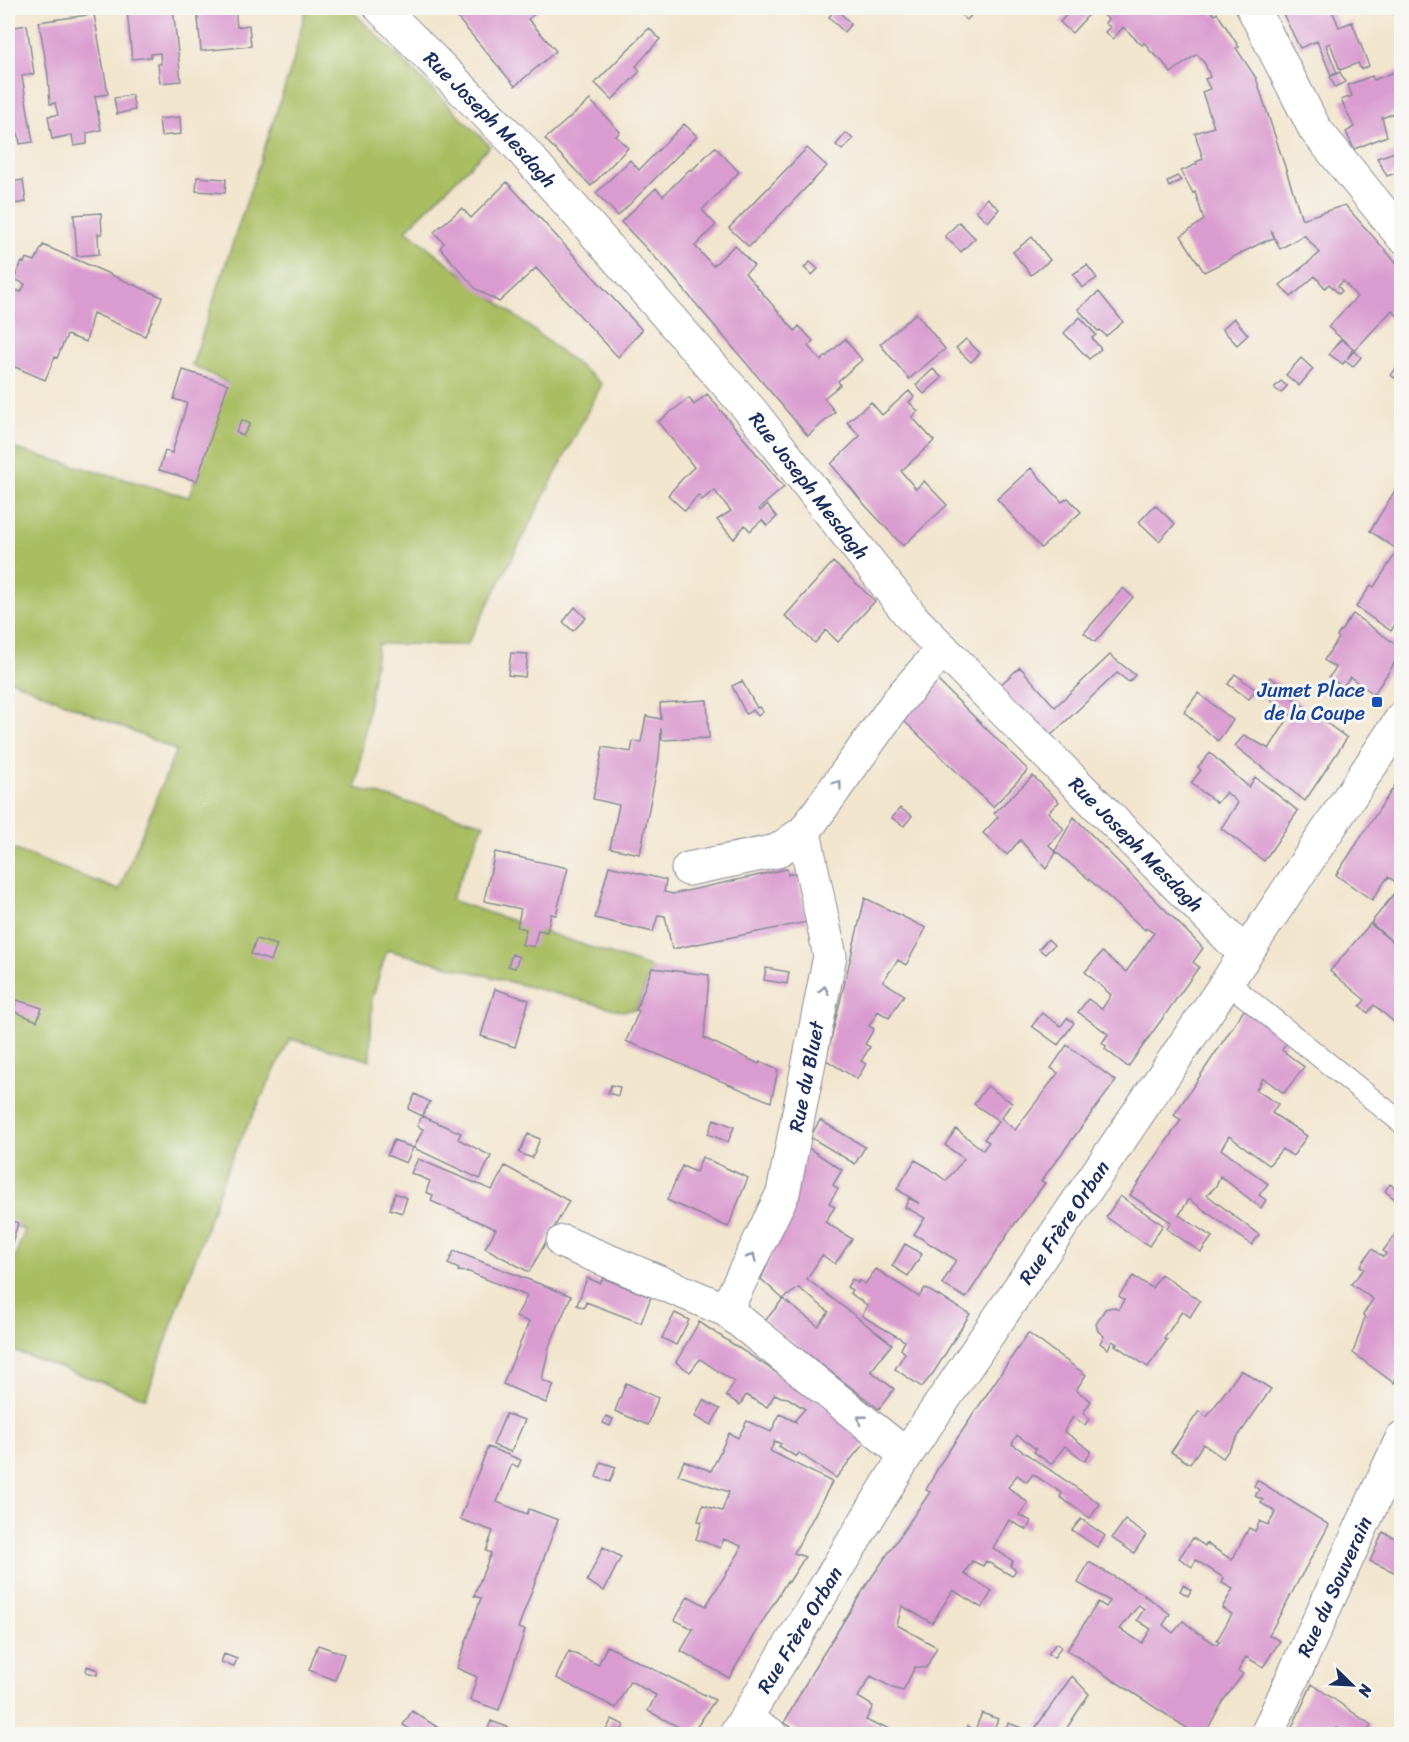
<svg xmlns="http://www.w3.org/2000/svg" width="1409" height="1742" viewBox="0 0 1409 1742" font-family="Sriracha,sans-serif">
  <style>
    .green { fill: #a9bd61; stroke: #627660; stroke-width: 1.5 }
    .building { fill: #da9bd0; fill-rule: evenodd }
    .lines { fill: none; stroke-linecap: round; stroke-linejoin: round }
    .lane-casing { stroke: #868a96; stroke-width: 23 }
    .street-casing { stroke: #868a96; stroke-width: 35 }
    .lane { stroke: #fff; stroke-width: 21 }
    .street { stroke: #fff; stroke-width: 33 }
    .oneway { stroke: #8d97ae }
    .transit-dot { fill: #1a4fb4; stroke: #f6f6f2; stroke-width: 2 }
    .labels { text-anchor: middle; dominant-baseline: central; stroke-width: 6; stroke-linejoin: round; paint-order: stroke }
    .street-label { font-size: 20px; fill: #1b2f5e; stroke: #f6f6f2 }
    .transit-label { font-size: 20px; fill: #164399; stroke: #f6f6f2; text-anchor: end }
  </style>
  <rect width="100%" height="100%" fill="#f6f6f2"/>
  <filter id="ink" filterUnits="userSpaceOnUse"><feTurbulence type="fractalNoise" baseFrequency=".0167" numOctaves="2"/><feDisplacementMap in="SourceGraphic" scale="12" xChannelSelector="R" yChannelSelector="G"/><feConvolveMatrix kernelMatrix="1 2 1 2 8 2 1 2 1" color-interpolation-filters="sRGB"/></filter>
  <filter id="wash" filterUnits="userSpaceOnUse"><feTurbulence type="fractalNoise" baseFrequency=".008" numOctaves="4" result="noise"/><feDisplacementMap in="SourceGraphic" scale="24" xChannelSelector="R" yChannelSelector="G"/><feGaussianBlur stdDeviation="1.35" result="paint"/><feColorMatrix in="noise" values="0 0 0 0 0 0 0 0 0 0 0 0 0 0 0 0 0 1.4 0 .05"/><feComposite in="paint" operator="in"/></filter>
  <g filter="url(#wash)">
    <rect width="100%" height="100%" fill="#f2e5cd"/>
    <path class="green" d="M306,8h43l141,138 -84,84 196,154 -135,261 -89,-1 -22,144 128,36 -33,76 201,68 -16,41 -13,2 -236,-61 -15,49 -2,61 -80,-21 -62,127 -82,232 -138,-49v-74l17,-45 -17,-6v-377l111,43 57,-140 -168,-71v-232l181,50 37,-115 -34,-17 101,-303z"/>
    <g id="blocks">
      <path class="building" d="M148,8h25l8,73 -21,2 -2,-19h3l-1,-11 -9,1v3l-19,2 -5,-48z
        M197,8h38l2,19 12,-2 2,21 -50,5z
        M449,8h70l3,3 4,-3h17l-15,11 28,32 -41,35z
        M836,8l15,16 -7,8 -15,-15z
        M957,8h16l3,2 -9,10 -12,-11z
        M1073,8h22l-23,25 -12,-11z
        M1096,8h111l8,7 2,-2 22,34 -3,1 20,30 46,141 43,-14 56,63v52l-9,-10 -37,40 -27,-23 29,-30 -14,-16 -5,5 4,5 -3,3 -10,-10 -4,4 -10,-12 -24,21 -11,-12 40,-32 -16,-18 -24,14 -9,-19 3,8 -13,5 -57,29 -23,-36 23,-16 -9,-28 -2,1 -12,-22 16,-7 -1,-2 7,-3 -8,-26 19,-6 -12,-35 8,-3 -5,-10 5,-2 -5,-13 -8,-10 -26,19 -9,-12 -13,-11v-3l-5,-4 -2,2 -19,-18 -10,12 -8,-7 5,-5 -5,-4 3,-4z
        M1280,8h51l8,19 13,-5 17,44 -8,3 -3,-6 -18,7 -10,-27 -4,2 11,28 -6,2 -14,-34 -17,7z
        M94,14l14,80 -13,2 6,34 -14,3v11l-13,2 -2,-11 -20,4 -4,-23 10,-1 -3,-12 -5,1 -2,-29 -9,-53z
        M27,25l7,49 -12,2 11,66 -13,2 -2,-11 -10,2v-107z
        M649,28l11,11 -24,27 4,5 -28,29 -17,-17z
        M1399,70l2,9v31l-19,8 5,18 -33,13 -8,-17 8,-5 -13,-27 11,-4 -4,-11 24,-9 2,4z
        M1340,72l5,10 -10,5 -5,-10z
        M132,95l3,15 -18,4 -3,-16z
        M590,100l30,32 -4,4 12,12 -37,38 -46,-47z
        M180,117l1,17 -20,2 -2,-17z
        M684,124l13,12 -79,80 -22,-23 34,-33 9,10z
        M846,133l7,6 -11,11 -6,-5z
        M715,147l24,25 -37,38 14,15 -21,21 18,20 22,-21 19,21 -9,7 50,58 4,-5 14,15 -5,5 13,15 24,-22 17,21 -24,21 2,4 -16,13 11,14 -27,24 -139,-164 -48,-50 35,-34 7,8 27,-27 1,2z
        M807,148l20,18 -78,81 -20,-19z
        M1401,150v21l-14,5 -10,-18z
        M1177,176l4,4 -12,7 -2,-5z
        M197,177l29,2 -1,14 -29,-2z
        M23,180l3,22 -13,2 -3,-22z
        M507,182l135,148 -24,27 -82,-89 -37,34 -23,-13 -36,-41 4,-5 -10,-11 28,-24 9,10z
        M987,198l12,11 -11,13 -12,-11z
        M101,213l1,21h-4l1,20 -22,2 -3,-41z
        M959,222l16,16 -14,14 -16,-16z
        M1032,237l18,23 -19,15 -18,-23z
        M43,245l119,52 -17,39 -52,-23 -7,29 -19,-7 -10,23 -2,-1 -10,23 -37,-16v-77l13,5 4,-8 -11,-5 8,-17 2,1 2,-5 9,3z
        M810,262l8,7 -6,6 -8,-7z
        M1087,265l10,13 -15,10 -9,-14z
        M1099,292l24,30 -17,14 -6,-6 -2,1 -20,-22z
        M916,313l29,36 -36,30 -29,-35z
        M1080,317l16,18 -4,3 9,11 -12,10 -25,-26z
        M1234,318l14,17 -11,10 -15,-16z
        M966,339l14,14 -9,9 -15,-14z
        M1341,339l12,10 -6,10 7,-8 7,6 -8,10 -8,-6 -2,3 -14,-10z
        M1301,358l12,11 -14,17 -13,-11z
        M1401,362v21l-10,-8z
        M933,369l9,9 -18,16 -8,-9z
        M183,370l45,14 -31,97 -38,-11 6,-19 7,2 15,-50 -13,-4z
        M1281,381l6,5 -6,7 -7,-5z
        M909,391l5,6 -5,5 9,9 -6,6 22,24 -33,30 15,18 8,-8 23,24 -44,41 -38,-41 -34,-41 29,-28 -13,-14 24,-20 11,13z
        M707,394l77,93 -25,22 1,2 7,-6 10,12 -10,9 -5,-6 -12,11 -5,-6 -11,14 -17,-19 14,-9 -17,-21 -12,10 -4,-5 -13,16 -17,-16 15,-17 11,-11 -36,-45 31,-24 5,7z
        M242,420l8,4 -7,12 -7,-4z
        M1031,468l31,34 6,-4 13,14 -40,36 -44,-49z
        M1401,481v134l-10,16 -35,-24 15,-22 3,2 24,-37 -28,-19z
        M1155,505l20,19 -16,17 -20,-19z
        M833,562l42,39 -37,41 -12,-12 -11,13 -30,-27z
        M1123,588l10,9 -38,45 -11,-9z
        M575,607l11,11 -13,13 -10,-9z
        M1353,614l48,34v5l-27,41 -24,-17 -7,10 -14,-10 7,-9 -12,-8 15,-22 -2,-2z
        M511,653l17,1 -3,23 -17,-2z
        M1110,655l25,20 -6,7 -12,-9 -72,68 -48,-53 23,-21 35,40z
        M1235,674l21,16 -7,9 -21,-15z
        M1270,677l17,13 -3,2 63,46 -42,63 -70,-55 9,-11 25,14 22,-35 -32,-23z
        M936,679l92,91 -35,37 -92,-89z
        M742,681l15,27 2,-1 4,5 -5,4 -5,-6 -7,4 -14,-28z
        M1198,693l35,27 -15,21 -34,-29z
        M707,700l2,38 -47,2 -1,-12 -2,30 -19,96 -30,-6 9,-43 -26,-6 10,-52 28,5 2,-11 8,1 5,-26 15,3 -1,-16z
        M1210,753l39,34 6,-10 43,34 -34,50 -43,-33 17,-25 -12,-11 -9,11 -26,-20 10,-13 -3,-3z
        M1033,776l26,26 -11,10 16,17 -15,16 7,8 -10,16 -26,-29 -13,15 -24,-22 15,-16 -4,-4z
        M1401,776v252l-27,-23 -6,8 -8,-7 5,-6 -35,-29 40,-47 24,19 -23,-20 30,-38 -13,-8 -16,23 -36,-25z
        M900,808l12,8 -8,10 -12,-8z
        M1074,817l129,131 -10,14 6,5 -71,100 -23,-18 1,-3 -4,-3 6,-9 -30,-22 10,-13 14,10 9,-14 -26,-23 17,-20 24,20 28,-39 -8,-5 -1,2 -54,-49 -36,-30z
        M495,852l73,16 -12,47 -5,-1 -4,18 -9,-2 -4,17 -12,-2 4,-16 -9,-2 4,-18 -37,-8z
        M609,866l57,14 -2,12 9,2 114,-25 1,6 9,-3 10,50 -135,27 -7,-33 -7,-1 -5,17 -58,-14z
        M865,898l61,30 -20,37 -8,-5 -15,21 21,14 -15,23 -11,-7 -9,15 5,3 -9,15 5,3 -9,14 5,3 -9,15 -31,-19z
        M256,939l21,6 -6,16 -20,-7z
        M1048,939l6,6 -9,9 -6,-5z
        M512,954l7,3 -4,11 -7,-2z
        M652,968l57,7 -5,63 55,26 1,-2 18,8 -7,32 -145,-61 13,-30 -3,-1z
        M766,968l23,4 -2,12 -23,-4z
        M495,989l34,11 -14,47 -34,-11z
        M17,1000l25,8 -5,13 -24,-10z
        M1248,1004l42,32 -8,14 22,17 -20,26 -21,-15 -7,12 22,14 -6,9 35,23 -14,20 -11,-7 -13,16 -40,-29 -8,13 47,35 -9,11 7,5 -5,8 -41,-32 -4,10 -9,9 52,40 -7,10 -63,-46 -10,16 33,22 -11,15 -34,-23 4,-7 -41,-27 51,-75 -7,-5z
        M1042,1013l19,13 6,-8 7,5 -16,22 -26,-19z
        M1067,1045l49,36 -75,100 4,2 -34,46 -45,69 -24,-14 14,-24 -42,-26 11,-16 -20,-11 4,-9 11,6 -23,-15 18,-29 14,8 17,13 18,-22 -19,-14 11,-16 27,21 6,-8 -5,-3 15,-18 -25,-17 13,-18 25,17 -11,15 14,12 43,-57 -7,-5z
        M611,1085l9,2 -2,9 -10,-3z
        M415,1094l15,8 -8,14 -14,-7z
        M422,1116l39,17 -3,6 33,17 -11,23 -66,-31 9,-19 -6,-3z
        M714,1119l20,8 -6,15 -20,-8z
        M820,1120l45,27 -10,17 -45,-27z
        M528,1134l12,5 -8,19 -13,-5z
        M394,1140l19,8 -7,15 -19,-8z
        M807,1147l35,23 -9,15 5,4 -9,14 6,4 -10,15 27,17 -17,25 -13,-9 -15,24 85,65 -21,27 23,18 -15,20 -114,-88 18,-22 -22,-20 11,-26zM799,1288l30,24 -11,14 -35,-27z
        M702,1157l46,21 -20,49 -61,-27 15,-34 14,6z
        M418,1159l74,31 13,-24 64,35 -40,71 -44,-24 11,-19 -65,-28 2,-6 -7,-3 4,-11 -19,-8z
        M1401,1182v22l-16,-13 5,-7 6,5z
        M395,1193l12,5 -5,15 -12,-4z
        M1120,1196l43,29 -14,21 -43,-29z
        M8,1219l10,4 -10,33z
        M1396,1234l5,5v125l-7,19 -41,-30 12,-36 -2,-2 10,-16 -22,-15 13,-15 -4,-3 12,-17 11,8 3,-3 -3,-3z
        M905,1244l17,10 -14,22 -16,-10z
        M454,1251l117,45 -22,51 -7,33 12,5 -8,18 -43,-19 26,-62 -13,-5 11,-21 -60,-25v1l-9,-1 1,-2 -11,-5z
        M876,1269l43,28 6,-9 45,26 -36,58 -12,15 -27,-18 10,-16 -4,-4 4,-8 -43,-25 5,-11 -17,-12 2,-3 -5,-3 5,-8 6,4 1,-3 6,4z
        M1161,1274l39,27 -10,16 -8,-6 -18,28 3,1 -19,27 -33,-22 2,-1 -5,-3 -4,8 -8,-6 4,-7 -6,-5 -2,-7 9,-15 9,-2 4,3 6,-10 -5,-4 14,-20 19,12z
        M587,1278l13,5 3,-5 48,19 -10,26 -55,-21 -2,6 -7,-3z
        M675,1313l14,7 -13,25 -14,-7z
        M699,1322l115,75 55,40 -33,41 -37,-25 -3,4 -17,-11 2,-2 -6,-3 -5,10 62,31 -38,71 11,4 -16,25 -2,-1 -58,97 -48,-27 12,-22 -18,-9 13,-24 18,10 33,-53 2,-7 -17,-7 -4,9 -24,-9 6,-17 -4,-1 5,-16 19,6 7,-19 -51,-17 6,-14 27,10 18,-38 9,5 9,-17 24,11 9,-18 16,8 -1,-2 10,-11 -17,-11 -7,-1 -6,-3 -8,13 -21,-12 -6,10 -14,-9 8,-14 -34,-23 -10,13 -14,-10z
        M1028,1333l58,42 -10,15 15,11 -8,12 6,6 -4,6 -12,-8 -9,14 27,20 -6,10 -20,-15 -14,18 -17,-12 2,-3 -19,-14 -5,9 88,60 -10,14 -30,-21 2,-4 -29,-19 -6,8 -10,-7 -9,12 20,16 -9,12 12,6 -4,9 -18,-10 -16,28 20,13 -3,5 6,4 -4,6 -26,-15 -3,5 -11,-5 -8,13 28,17 -10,17 -29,-18 -21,33 -30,-17 -5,19 40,22 -11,21 -11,-1 -12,24 -10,-3 -22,-12 -13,21 15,9 -7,14 14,7 1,-2 19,9h-96l-20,-11 28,-51 55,-88 63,-92 -4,-2 14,-26z
        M1241,1370l30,19 -48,69 -20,-14 -13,20 -19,-12 28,-41 8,6z
        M626,1383l32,15 -10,27 -33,-14z
        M703,1400l17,9 -9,16 -16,-8z
        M506,1414l19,6 -14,32 -18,-7z
        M606,1416l7,3 -3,7 -7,-3z
        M488,1447l33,13 -3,7 -6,-3 -15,38 30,12 2,-5 29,11 -40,108 7,2 -26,80 -29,-10 7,-23 -20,-9 24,-70 -7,-2 17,-43 -5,-2 7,-20 -33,-12z
        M601,1462l15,5 -6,15 -14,-5z
        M1257,1480l72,45 -60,110 11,6 -17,26 -17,-10 -8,14 5,3 -20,27 -17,31 5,2h-28l4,-6 -120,-78 31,-48 8,5 4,-6 -32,-18 11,-21 56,33 -1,1 6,3 20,15 -7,11 10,8 10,-12 14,11 20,13 3,-4 -3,-1 15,-26 -10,-6 11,-19 -11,-6 2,-5 -28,-18 -4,7 -13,-9 14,-20 12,8 1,-3 26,17 17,-32 6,3 5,-10 8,4 8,-13 -15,-9 2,-3 -8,-4 4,-6 -5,-4zM1139,1605l5,4 -7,11 14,9 -9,14 -22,-14z
        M1081,1519l24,17 -8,11 -25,-17z
        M1125,1520l21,15 -12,18 -22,-15z
        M1383,1532l18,9v34l-31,-14z
        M603,1547l18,10 -17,34 -17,-10z
        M1183,1585l8,5 -3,6 -8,-5z
        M1056,1643l5,4 -7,11 -6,-4z
        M318,1645l26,9 -9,26 -26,-10z
        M607,1646l108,54 -23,34 -44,-23 8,-16 -26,-14 -14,27 -60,-30 13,-27 29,14z
        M224,1654l13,5 -3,7 -13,-4z
        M87,1666l11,4 -1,5 -11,-3z
        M1072,1676l17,18 -26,40h-10l-17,-7z
        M1312,1684l59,41 -5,9h-16l-13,-6 -3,6h-45z
        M412,1711l36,23h-30l-15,-9z
        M982,1713l16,6 -6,15h-29l4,-8 8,4z
        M612,1719l12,6 -5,9h-15z
        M491,1721l24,9 -1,4h-28z
        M1008,1723l14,5 15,6h-33z"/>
    </g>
  </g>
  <g filter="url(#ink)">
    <use href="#blocks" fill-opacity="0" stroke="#868a96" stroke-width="1.5"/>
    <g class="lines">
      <defs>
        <path id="lane" d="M1227,982l175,141"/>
        <g id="street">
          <path id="s1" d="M381,8l135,135 235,268 163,209 331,334"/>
          <path d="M1253,8l62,121 87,107"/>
          <path d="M688,869l89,-18 27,-19 94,-131 45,-52"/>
          <path d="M563,1242l163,68 180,145"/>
          <path id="s2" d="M726,1310l57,-117 47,-237 -26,-124"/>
          <path d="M745,1721l25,13"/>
          <path id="s3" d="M736,1734l170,-279 321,-473 175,-264"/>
          <path id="s4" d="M1267,1734l135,-296"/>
        </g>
      </defs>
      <use href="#lane" class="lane-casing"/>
      <use href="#street" class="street-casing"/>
      <use href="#lane" class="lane"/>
      <use href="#street" class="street"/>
    </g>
    <defs><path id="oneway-chevron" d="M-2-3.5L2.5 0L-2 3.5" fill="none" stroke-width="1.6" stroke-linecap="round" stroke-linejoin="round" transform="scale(1.5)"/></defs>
    <g class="oneway">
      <use href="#oneway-chevron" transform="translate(838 784) rotate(-54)"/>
      <use href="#oneway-chevron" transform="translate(824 990) rotate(-79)"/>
      <use href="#oneway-chevron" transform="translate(752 1257) rotate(-64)"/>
      <use href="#oneway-chevron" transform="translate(861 1419) rotate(-141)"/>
    </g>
  </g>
  <rect class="transit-dot" x="1371" y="696" width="12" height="12" rx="3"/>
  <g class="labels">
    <g class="street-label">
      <text stroke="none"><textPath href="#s1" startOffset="156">Rue Joseph Mesdagh</textPath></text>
      <text stroke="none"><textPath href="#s1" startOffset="642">Rue Joseph Mesdagh</textPath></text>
      <text stroke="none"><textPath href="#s1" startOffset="1128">Rue Joseph Mesdagh</textPath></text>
      <text stroke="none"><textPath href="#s2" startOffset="249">Rue du Bluet</textPath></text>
      <text stroke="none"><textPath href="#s3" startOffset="608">Rue Frère Orban</textPath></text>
      <text stroke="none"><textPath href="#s4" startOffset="162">Rue du Souverain</textPath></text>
      <text stroke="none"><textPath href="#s3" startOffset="122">Rue Frère Orban</textPath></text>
    </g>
    <g class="transit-label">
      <text x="1365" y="690">Jumet Place<tspan x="1365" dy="23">de la Coupe</tspan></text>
    </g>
  </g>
  <rect width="1409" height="1742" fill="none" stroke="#f6f6f2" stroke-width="30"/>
  <g transform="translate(1352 1685) rotate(114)" stroke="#f6f6f2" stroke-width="4.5" paint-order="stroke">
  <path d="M0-4.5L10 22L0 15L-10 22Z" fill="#1b2f5e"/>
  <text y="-9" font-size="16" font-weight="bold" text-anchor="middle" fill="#1b2f5e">N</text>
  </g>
</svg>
